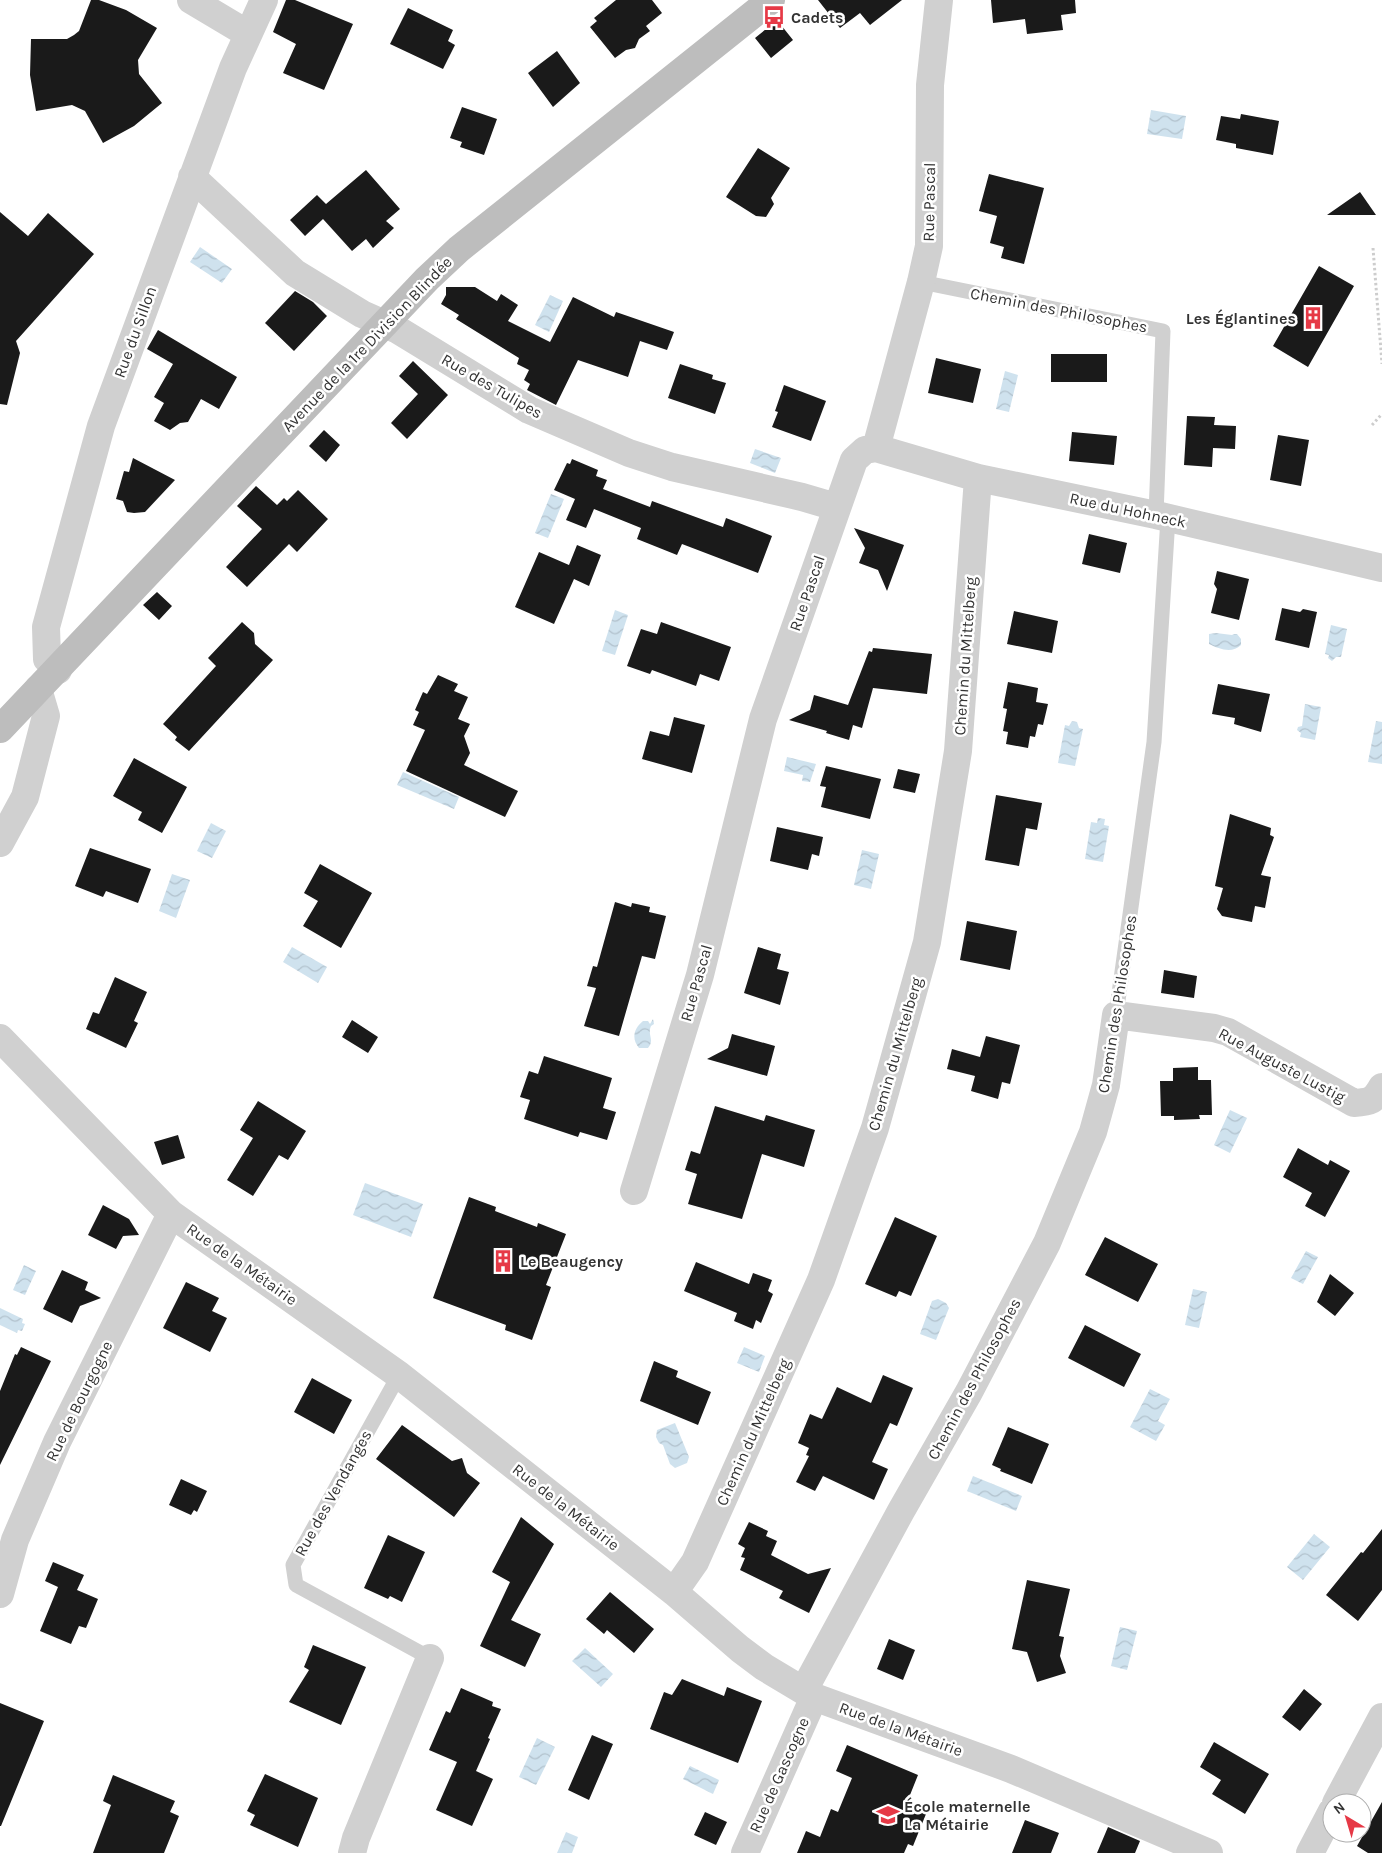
<svg xmlns="http://www.w3.org/2000/svg" width="1382" height="1853" viewBox="0 0 1382 1853" font-family="Karla,sans-serif">
  <style>
    .water { fill: url(#water-waves) }
    .building { fill: #1a1a1a }
    .lines { fill: none; stroke-linecap: round; stroke-linejoin: round }
    .path { stroke: #cdcdcd; stroke-width: 3; stroke-dasharray: 2.5 2.5; stroke-linecap: butt }
    .service { stroke: #d0d0d0; stroke-width: 15 }
    .minor { stroke: #d0d0d0; stroke-width: 28 }
    .secondary { stroke: #bdbdbd; stroke-width: 28 }
    .labels { text-anchor: middle; dominant-baseline: central; stroke-width: 5; stroke-linejoin: round; paint-order: stroke }
    .poi-label { font-size: 16px; font-weight: bold; fill: #333; stroke: #fff; text-anchor: start }
    .street-label { font-size: 16px; fill: #333; stroke: #fff }
  </style>
  <defs>
    <pattern id="water-waves" width="16" height="10" patternUnits="userSpaceOnUse" patternTransform="scale(1.25)"><rect width="16" height="10" fill="#cfe2ee"/><path d="M0 5q4-4 8 0t8 0" fill="none" stroke="#b2c2cd"/></pattern>
  </defs>
  <rect width="100%" height="100%" fill="#fff"/>
  <path class="water" d="M1151,110l35,6 -4,23 -35,-5z
    M200,247l32,22 -10,14 -32,-21z
    M550,295l13,6 -14,31 -14,-7z
    M1005,371l13,4 -9,37 -13,-3z
    M755,449l26,9 -6,15 -25,-10z
    M551,494l13,5 -16,39 -13,-5z
    M615,610l13,5 -13,40 -13,-4z
    M1331,625l16,4 -6,28h-5l-4,4 -4,-3 1,-3 -4,-1z
    M1216,633l16,2 2,-1h3l4,5v6c-9,9 -22,4 -32,-1v-10z
    M1305,704l16,3 -6,33 -15,-3 1,-4 -4,-3 1,-3 4,-1z
    M1072,721l5,1 2,6 4,1 -8,37 -17,-3 7,-38 4,1z
    M1376,721l6,1v42l-14,-2z
    M787,757l29,7 -6,18 -8,-1 1,-6 -19,-4z
    M403,772l56,25 -5,12 -57,-24z
    M1098,818l7,1 -1,6 5,1 -6,36 -18,-3 6,-37 6,1z
    M211,823l15,8 -14,27 -15,-7z
    M862,850l17,4 -8,35 -17,-4z
    M172,874l18,6 -14,38 -17,-7z
    M292,947l35,20 -9,16 -35,-21z
    M653,1019l1,5 -3,2c-4,9 4,14 -3,22h-9c-8,-9 -5,-20 4,-27h5l2,3z
    M1230,1110l17,8 -17,35 -16,-8z
    M365,1183l58,21 -12,33 -58,-22z
    M1306,1251l12,6 -15,27 -12,-6z
    M24,1265l12,6 -11,24 -12,-5z
    M1193,1289l14,3 -8,36 -14,-3z
    M938,1299l8,4 3,5 -13,32 -16,-6 12,-33z
    M0,1308l23,11 -1,4 3,1 -3,7 -4,-1 -1,3 -17,-8z
    M744,1347l21,9 -6,16 -22,-9z
    M1150,1389l20,10 -12,22 7,4 -9,16 -26,-14z
    M675,1423l14,34 -2,6 -12,5 -5,-4 -7,-19 -4,-2 -3,-6 1,-7z
    M973,1476l49,20 -6,15 -49,-20z
    M1314,1534l16,13 -27,33 -16,-13z
    M1120,1627l17,4 -10,39 -16,-4z
    M585,1648l28,26 -12,13 -29,-26z
    M537,1738l18,9 -19,38 -17,-8z
    M690,1766l29,14 -6,14 -30,-15z
    M566,1832l12,5 -6,16h-15z"/>
  <path class="building" d="M91,0h8l27,10 31,18 -19,32 1,14 23,29 -28,23 -31,17 -18,-32 -13,-6 -36,6 -6,-36 1,-36h36l7,-4 5,-4z
    M286,0h9l58,24 -29,66 -41,-17 13,-29 -23,-12z
    M616,0h36l10,13 -16,13 4,5 -11,8 -4,9 -9,2 -11,8 -25,-31 7,-6 -3,-3z
    M818,0h84l-32,25 -10,-12 -20,15z
    M991,0h84l1,13 -15,2 2,15 -36,4 -2,-15 -32,4z
    M408,8l45,22 -5,11 7,4 -12,24 -53,-25z
    M777,20l16,20 -22,18 -16,-20z
    M557,51l23,32 -27,24 -25,-34z
    M462,107l35,12 -13,36 -24,-8 2,-5 -12,-4z
    M1241,114l38,7 -6,34 -37,-7v-4l-20,-4 5,-24 19,3z
    M758,148l32,20 -19,30 3,6 -8,13 -10,-1 -30,-19z
    M366,170l34,39 -14,12 8,7 -21,20 -7,-9 -14,12 -29,-32 -18,17 -15,-16 27,-25 9,9z
    M989,174l55,14 -20,76 -23,-6 3,-11 -14,-4 7,-27 -18,-5z
    M1360,192l16,23h-49z
    M0,212l28,24 20,-23 46,41 -78,87 4,12 -13,52 -7,-1z
    M1319,266l35,20 -46,81 -35,-21z
    M446,287h29l22,14 4,-7 17,11 -10,16 42,21 23,-45 41,20 2,-5 58,20 -7,18 -27,-9 -12,36 -50,-17 -22,45 -29,-15 3,-6 -6,-4 5,-10 -12,-6 2,-6 -63,-39 3,-4 -18,-11 5,-9z
    M295,291l18,11 14,14 -33,35 -29,-28z
    M158,330l79,47 -18,32 -18,-10 -13,23 -8,1 -10,7 -16,-9 10,-18 -10,-6 19,-33 -26,-15z
    M1051,354h56v28h-56z
    M936,358l45,11 -8,34 -45,-10z
    M413,361l35,34 -41,44 -16,-16 27,-29 -19,-18z
    M680,364l33,11 -1,4 14,4 -11,31 -47,-16z
    M784,385l42,16 -15,40 -39,-14 6,-15 -3,-1z
    M1187,416l28,1 -1,8 22,1 -1,23 -22,-1 -1,19 -28,-2z
    M324,430l16,15 -14,17 -17,-16z
    M1072,432l45,4 -3,29 -45,-4z
    M1278,435l31,5 -8,46 -31,-6z
    M133,458l42,22 -30,32 -11,1 -7,-1 -4,-11 -7,-2 8,-28 5,1z
    M572,459l26,11 -2,6 11,4 -4,9 47,18 2,-6 71,26 3,-9 46,18 -14,37 -76,-29 -5,11 -40,-16 4,-11 -47,-19 -8,19 -20,-8 9,-21 -21,-9 13,-27 3,1z
    M256,486l21,19 7,-7 3,3 11,-11 30,29 -31,33 -8,-8 -42,43 -21,-20 36,-38 -25,-23z
    M854,528l50,17 -17,46 -9,-21 -19,-7 6,-15z
    M1089,534l38,9 -7,30 -38,-9z
    M577,545l24,10 -12,31 -15,-7 -20,45 -39,-17 24,-55 30,13z
    M1217,571l32,8 -10,41 -28,-7 6,-24 -3,-5z
    M157,592l15,14 -13,14 -16,-15z
    M1282,608l18,4 3,-3 14,3 -8,36 -34,-8z
    M1014,611l44,10 -6,32 -45,-9z
    M242,622l12,11 1,11 18,16 -84,91 -14,-11 2,-3 -14,-13 53,-58 -8,-8z
    M661,622l70,25 -12,34 -19,-7 -4,12 -44,-16 -2,4 -23,-8 14,-37 16,5z
    M873,648l59,6 -5,40 -54,-6 -11,40 -9,-3 -4,15 -23,-7 1,-2 -38,-11 21,-10 4,-15 34,10 21,-54 3,1z
    M438,675l20,9 -4,7 14,6 -10,22 12,5 -6,12 6,17 -6,12 54,26 -13,26 -99,-46 19,-41 -12,-5 6,-13 -4,-2 8,-18 4,2z
    M1008,682l30,6 -2,14 12,2 -5,21 -5,-1 -3,13 -5,-1 -2,12 -22,-4 2,-12 -5,-1 4,-22 -4,-1z
    M1218,684l52,10 -9,38 -27,-8 1,-6 -23,-4z
    M674,717l31,8 -13,48 -50,-14 8,-28 19,5z
    M134,758l53,29 -25,46 -24,-13 4,-8 -29,-16z
    M826,766l55,13 -11,40 -49,-12 5,-20 -6,-1z
    M898,769l22,5 -5,19 -22,-5z
    M996,795l46,8 -5,27 -11,-2 -7,38 -34,-6z
    M1230,814l41,14 -1,7 4,2 -13,38 10,2 -6,31 -10,-2 -3,16 -30,-6 -5,-7 6,-21 -8,-2z
    M777,827l46,10 -4,19 -7,-2 -4,16 -38,-9z
    M90,848l61,21 -13,34 -32,-12 -3,6 -28,-11z
    M320,864l52,29 -31,55 -38,-22 15,-25 -14,-8z
    M615,902l16,5 1,-4 18,4 -1,5 17,4 -11,43 -13,-3 -23,80 -35,-10 12,-38 -9,-2 6,-20 4,1z
    M967,921l50,10 -7,39 -50,-10z
    M758,947l23,7 -4,15 12,3 -9,33 -36,-12z
    M1164,970l33,6 -3,22 -33,-5z
    M115,977l32,15 -13,29 4,2 -12,25 -40,-19 7,-17 6,2z
    M352,1020l26,17 -10,16 -26,-16z
    M732,1034l43,12 -8,30 -60,-17 21,-11z
    M986,1036l34,9 -10,39 -8,-2 -4,17 -27,-8 4,-15 -28,-7 5,-20 28,8z
    M544,1056l68,22 -9,30 13,4 -9,28 -27,-8 -2,5 -54,-18 6,-19 -10,-3 9,-26 9,3z
    M1198,1067v13h13l1,35h-13l1,4 -26,1v-4h-13l-1,-35h13v-13z
    M258,1101l48,30 -18,29 -9,-5 -26,41 -26,-16 26,-42 -13,-8z
    M715,1106l49,15 2,-6 49,15 -11,37 -42,-13 -20,65 -54,-15 9,-30 -12,-4 6,-19 9,3z
    M178,1135l7,23 -23,7 -8,-23z
    M1298,1148l30,17 2,-5 20,11 -25,46 -20,-11 7,-13 -29,-16z
    M469,1197l27,10 -1,4 42,16 1,-4 28,11 -20,51 5,2 -19,53 -27,-10 1,-5 -73,-27z
    M103,1205l26,14 10,16 -16,1 -7,13 -28,-14z
    M895,1217l42,19 -26,60 -12,-5 -3,6 -31,-13z
    M1105,1237l53,27 -20,38 -53,-27z
    M696,1262l53,22 4,-11 19,7 -4,11 5,3 -12,29 -5,-3 -3,9 -19,-8 3,-8 -53,-22z
    M62,1270l26,12 -3,8 16,8 -21,8 -8,17 -29,-14z
    M1330,1274l24,19 -19,23 -18,-14z
    M186,1282l33,16 -7,13 15,7 -17,34 -47,-24z
    M1085,1325l56,29 -17,33 -56,-29z
    M21,1347l30,14 -51,104v-74l15,-37 2,1z
    M654,1361l24,10 -2,6 35,15 -13,33 -58,-24z
    M883,1375l30,13 -16,38 -7,-3 -18,39 16,7 -14,31 -51,-24 -8,15 -19,-9 13,-26 -3,-1 3,-7 -11,-5 12,-29 12,5 15,-32 34,16z
    M312,1378l40,22 -18,34 -40,-22z
    M402,1425l50,36 10,-3 5,15 13,10 -26,34 -78,-58z
    M1008,1427l41,17 -17,40 -32,-13 1,-2 -9,-4z
    M181,1479l26,12 -10,21 -3,-2 -3,5 -22,-10z
    M521,1517l33,27 -43,76 30,14 -16,33 -45,-21 30,-64 -18,-10z
    M749,1522l19,9 -2,5 11,5 -6,14 37,19 23,-6 -22,45 -30,-15 4,-7 -43,-21 5,-12 -4,-1 4,-9 -7,-4z
    M1382,1529v61l-24,31 -32,-26 35,-43 2,1z
    M388,1535l37,17 -23,50 -12,-6 -2,3 -24,-11z
    M53,1562l31,13 -7,15 21,9 -12,29 -7,-2 -8,18 -31,-13 18,-44 -13,-6z
    M1027,1580l43,9 -11,47 5,1 -4,19 6,17 -29,9 -10,-30 -15,-3z
    M610,1592l44,37 -20,24 -27,-23 -3,4 -18,-15z
    M889,1639l26,11 -12,30 -26,-11z
    M313,1645l53,22 -25,58 -52,-23 20,-32 -5,-3z
    M682,1679l42,17 3,-9 35,14 -24,62 -88,-34 14,-37 8,3z
    M461,1688l32,14 -1,4 9,3 -13,29 2,1 -14,32 17,8 -21,47 -36,-16 21,-48 -28,-12 17,-39 4,2z
    M1304,1689l18,15 -22,27 -18,-14z
    M0,1703l44,18 -43,105h-1z
    M592,1735l21,9 -24,56 -21,-10z
    M1214,1742l55,32 -24,40 -33,-20 9,-14 -21,-13z
    M847,1745l71,30 -12,30 20,9 -13,32 -5,-2 -4,9h-107l9,-22 14,6 11,-28 7,3 14,-34 -16,-7z
    M265,1774l53,24 -20,49 -48,-22 5,-10 -8,-4z
    M113,1775l62,26 -5,11 9,4 -15,37h-71l18,-48 -8,-4z
    M1382,1802v51h-14l-11,-7z
    M705,1812l22,10 -11,23 -22,-10z
    M1025,1820l34,13 -8,20h-39z
    M1108,1827l32,14 -5,12h-38z"/>
  <g class="lines">
    <path class="path" d="M1373,248l9,116
      M1372,425l10,-11"/>
    <path class="service" d="M921,282l242,49 -7,184
      M1116,1015l38,-273 14,-224
      M399,1375l-106,190 3,20 134,73"/>
    <path class="minor" d="M191,0l57,34
      M192,177l103,96 67,41 36,16 131,80 100,43 43,14 130,30 34,10
      M876,448l45,-166 8,-36 1,-161 9,-85
      M58,670l-11,-11 -1,-32 55,-201 132,-358 31,-68
      M0,843l25,-46 21,-81 -8,-27
      M0,1038l171,176 228,161 275,217 66,57 24,18 50,30 197,72 198,84
      M634,1191l66,-216 63,-256 91,-259 11,-10 11,-2 102,30 178,37 226,53
      M674,1592l21,-30 126,-282 54,-152 52,-186 31,-191 20,-273
      M0,1594l15,-54 42,-98 114,-228
      M804,1690l97,-179 68,-119 78,-149 46,-111 13,-47 10,-70 98,13 14,4 126,71c16,-1 20,-2 28,-16
      M1336,1803l46,-86
      M352,1853l4,-15 74,-180
      M745,1853l69,-156
      M1310,1853l22,-42"/>
    <path class="secondary" d="M0,729l427,-450 32,-30 312,-249"/>
  </g>
  <defs>
    <symbol id="bus-bare" viewBox="-9 -9 18 18"><path d="M-5-6H5V4H4V6H2V4H-2V6H-4V4H-5ZM-3.5-4V0h7V-4ZM-3.5 1.2v1.5H-2V1.2ZM2 1.2v1.5H3.5V1.2Z" fill="#e63946" stroke="#fff" stroke-width="2.5" paint-order="stroke"/></symbol>
    <symbol id="building-bare" viewBox="-9 -9 18 18"><path d="M-4-6H4V6H1V3H-1V6H-4ZM-2.5-4.3h1.7v1.8h-1.7ZM.8-4.3h1.7v1.8H.8ZM-2.5-1h1.7V.8h-1.7ZM.8-1h1.7V.8H.8Z" fill="#e63946" stroke="#fff" stroke-width="2.5" paint-order="stroke"/></symbol>
    <symbol id="school-bare" viewBox="-9 -9 18 18"><path d="M0-5L7-2L0 1L-7-2ZM-4 1L0 2.5L4 1V4Q0 6-4 4Z" fill="#e63946" stroke="#fff" stroke-width="2.5" paint-order="stroke"/></symbol>
  </defs>
  <g fill-rule="evenodd">
    <use href="#bus-bare" x="758" y="1" width="32" height="32"/>
    <use href="#building-bare" x="1297" y="302" width="32" height="32"/>
    <use href="#building-bare" x="487" y="1245" width="32" height="32"/>
    <use href="#school-bare" x="872" y="1799" width="32" height="32"/>
  </g>
  <g class="labels">
    <g class="poi-label">
      <text x="791" y="17">Cadets</text>
      <text x="1296" y="318" text-anchor="end">Les Églantines</text>
      <text x="520" y="1261">Le Beaugency</text>
      <text x="904" y="1806">École maternelle<tspan x="904" dy="18">La Métairie</tspan></text>
    </g>
    <g class="street-label">
      <text transform="translate(929 202) rotate(-89)">Rue Pascal</text>
      <text transform="translate(1059 310) rotate(11)">Chemin des Philosophes</text>
      <text transform="translate(135 332) rotate(-70)">Rue du Sillon</text>
      <text transform="translate(367 344) rotate(-46)">Avenue de la 1re Division Blindée</text>
      <text transform="translate(492 386) rotate(30)">Rue des Tulipes</text>
      <text transform="translate(1128 510) rotate(12)">Rue du Hohneck</text>
      <text transform="translate(807 593) rotate(-71)">Rue Pascal</text>
      <text transform="translate(965 656) rotate(-86)">Chemin du Mittelberg</text>
      <text transform="translate(696 983) rotate(-74)">Rue Pascal</text>
      <text transform="translate(1117 1004) rotate(-81)">Chemin des Philosophes</text>
      <text transform="translate(895 1054) rotate(-74)">Chemin du Mittelberg</text>
      <text transform="translate(1282 1065) rotate(28)">Rue Auguste Lustig</text>
      <text transform="translate(242 1264) rotate(35)">Rue de la Métairie</text>
      <text transform="translate(974 1379) rotate(-62)">Chemin des Philosophes</text>
      <text transform="translate(79 1401) rotate(-64)">Rue de Bourgogne</text>
      <text transform="translate(753 1432) rotate(-66)">Chemin du Mittelberg</text>
      <text transform="translate(333 1493) rotate(-61)">Rue des Vendanges</text>
      <text transform="translate(566 1507) rotate(38)">Rue de la Métairie</text>
      <text transform="translate(901 1729) rotate(20)">Rue de la Métairie</text>
      <text transform="translate(779 1775) rotate(-66)">Rue de Gascogne</text>
    </g>
  </g>
  <g transform="translate(1347 1818) rotate(322)"><circle r="24" fill="#ffffff" stroke="#adadad"/>
  <path d="M0-4L9 19L0 12L-9 19Z" fill="#e63946"/>
  <text y="-8" font-size="14" font-weight="bold" text-anchor="middle" fill="#333333">N</text>
  </g>
</svg>
